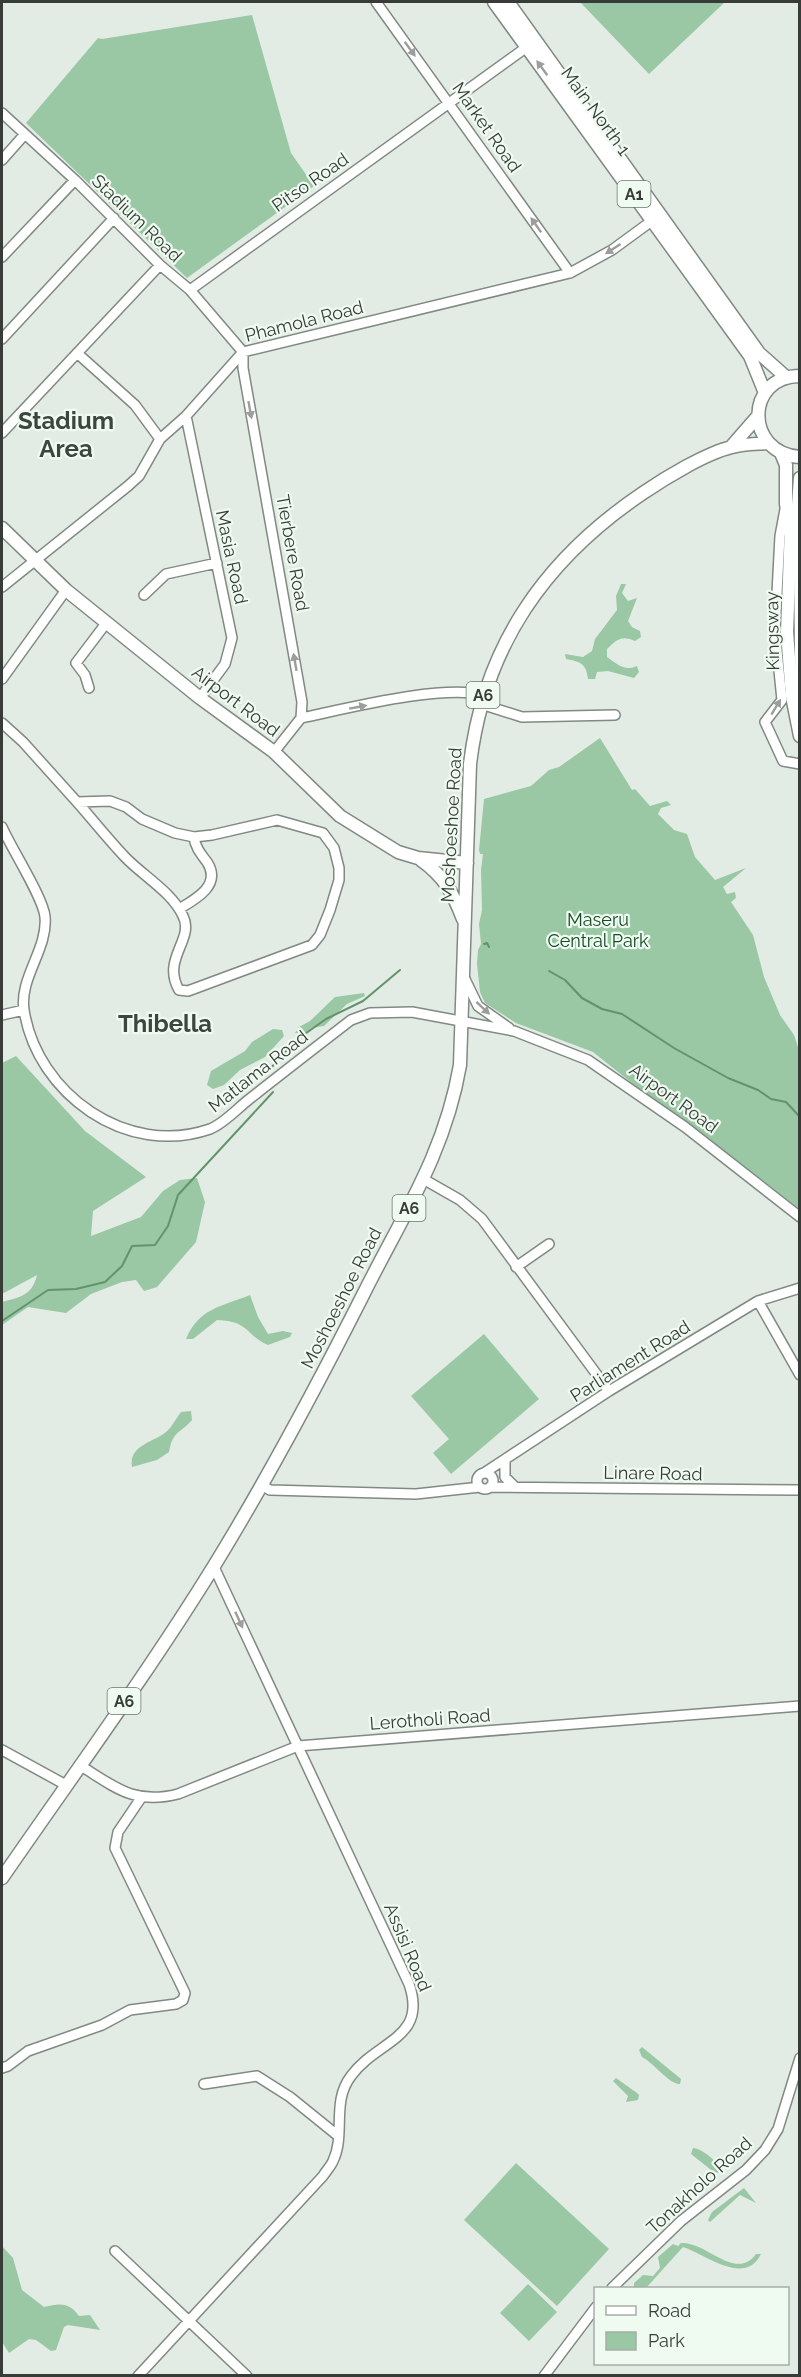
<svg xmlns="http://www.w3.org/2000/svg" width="801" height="2377" viewBox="0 0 801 2377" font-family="Raleway,sans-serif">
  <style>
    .green { fill: #9ac7a4 }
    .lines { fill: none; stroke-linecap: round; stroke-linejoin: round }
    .stream { stroke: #61946c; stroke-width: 2 }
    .minor-casing { stroke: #808982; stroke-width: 12 }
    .major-casing { stroke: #808982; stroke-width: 15 }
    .minor { stroke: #fff; stroke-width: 9 }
    .major { stroke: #fff; stroke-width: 12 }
    .oneway { fill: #9c9e9c }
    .labels { text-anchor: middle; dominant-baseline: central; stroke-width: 4.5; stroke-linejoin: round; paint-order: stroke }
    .shield { fill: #effaf1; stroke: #6f7570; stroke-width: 1.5 }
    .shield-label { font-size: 16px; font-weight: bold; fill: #383c38 }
    .street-label { font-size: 18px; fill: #383c38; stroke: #effaf1 }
    .park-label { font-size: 18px; fill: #164b27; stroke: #effaf1 }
    .district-label { font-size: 24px; font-weight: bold; fill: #3c453e; stroke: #effaf1 }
  </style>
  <rect width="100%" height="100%" fill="#e2ece4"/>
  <path class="green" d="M580,2h145l-76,72z
    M252,15l39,138 23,33 -127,92 -161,-155 72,-85 4,1z
    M621,584h5l-4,9 6,8 9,-3 -9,23 4,6 8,4 1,6 -6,4c-13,-6 -18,-2 -28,8v8c10,7 18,15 30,9l2,6 -5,6 -26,-7 -11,1 -2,7h-7c-2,-16 -7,-17 -22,-20l-1,-5 18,3 9,-6 3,-12 22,-29 -1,-14z
    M600,738l32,52 3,-1 15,17 17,-5 4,4 -10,3 -3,6 16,16 13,4 8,23 20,23 31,-12 -23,19 4,7 8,-2 1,6 -5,4 22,33 11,42 16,38 14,20 5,15v157l-8,3 -198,-158 -77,-29 -31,-20 -5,-11 -3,-28 1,-14 3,-6 -2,-20 3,-14 -1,-40 2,-16h-3l-1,-4 5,-51 47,-13 18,-16 10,-3z
    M364,993l1,3 -18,8 -23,22 -13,2 -4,5h-12l4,-6 11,-6 25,-24z
    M273,1029l9,1 2,6 -19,21 -25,13 -16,15 -11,4 -6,-4 4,-14 34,-20 7,-9z
    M16,1056l69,75 61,46 -53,34 -2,25 50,-19 22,-26 17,-11 17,-2 8,24 -9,40 -39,45 -13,4 -8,-11 -14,2 -31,12 -25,19 -38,-6 -26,18v-23c18,-5 30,-6 35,-27l-35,19v-231z
    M250,1295l8,22 10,17 15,-3 9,2 -2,4 -22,8c-22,-9 -18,-24 -51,-25l-24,19h-7c13,-31 35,-32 64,-44z
    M484,1334l55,65 -88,75 -18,-21 16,-14 -38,-43z
    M191,1411l1,9c-12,14 -19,10 -23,32l-12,8 -25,7c-4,-24 27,-25 38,-39 4,-5 7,-11 11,-16z
    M642,2047l39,32 -1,5c-10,1 -26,-21 -38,-27l-3,-7z
    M616,2078l21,15 2,2 -1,5 -12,2 2,-6 -15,-15z
    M693,2148c9,0 28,16 28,24l-6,1 -24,-19z
    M516,2163l93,86 -52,57 -93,-86z
    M744,2188l12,15 -16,-8 -30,27 -2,-2 4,-8z
    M681,2243c25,-2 55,39 75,11h5c-16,33 -56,0 -78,-7l-37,41 -12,-1v-4l9,-8 10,1 7,-8 -2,-11 15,-13 5,2z
    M2,2246l11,12 9,32 22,17c16,-4 25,-5 35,9l11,-1 10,15 -32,-5 -4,2 -8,23 -5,1 -15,-11 -7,-1 -20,14 -7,-11z
    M528,2284l29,28 -28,29 -29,-28z"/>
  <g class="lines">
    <path class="stream" d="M484,944l3,-1 2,4
      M549,971l16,9 17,18 20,11 20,5 52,34 54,30 30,12 13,9 15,3 14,15
      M270,1069l25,-28 31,-22 37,-18 37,-31
      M2,1321l46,-31 28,-1 29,-7 17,-16 10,-20 23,-1 13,-19 10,-31 95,-103"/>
    <defs>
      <path id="minor" d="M376,2l194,271
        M2,113l73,67 85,85 30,25 53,62v16l59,334 -1,16 -27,34
        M2,160l23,-26
        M2,257l73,-77
        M190,290l341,-246
        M2,339l112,-121
        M77,353l58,52 25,34
        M186,416l46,222 -7,26 -25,34
        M2,433l158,-168
        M786,504l-6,32 -5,95 7,69 -17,22 18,39 17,3
        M798,510l2,184
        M2,587l126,-101 11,-10 21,-37 26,-23 57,-64 327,-79 42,-23 41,-30
        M144,595l22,-21 51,-11
        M2,679l64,-89
        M89,688l-4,-13 -9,-12 31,-41
        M481,704l41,13 93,-2
        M301,718c44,-9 141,-34 182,-23
        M2,723l21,19 54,60 33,-1 16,6 16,12 33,14 19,4 18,-2 65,-15 46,13 11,15 5,20v12l-9,30 -10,25 -8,10 -124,46 -9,-1c-18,-31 16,-51 4,-74 -11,-24 -40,-40 -58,-59 -17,-18 -32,-37 -48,-55
        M2,827c9,21 42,72 43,90 3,32 -26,61 -21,93 13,84 103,148 186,119 13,-5 26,-19 37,-28 34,-27 69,-54 104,-81l19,-7 42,-1 102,19 74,29 97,67 115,90
        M179,909c17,-10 43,-24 28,-47 -6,-8 -12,-15 -13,-25
        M464,977l14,29 31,22
        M2,1015l22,-5
        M425,1180l35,20 22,19 127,172
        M516,1267l33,-23
        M758,1301l42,74
        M505,1461v16l9,9
        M484,1473l125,-82 149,-90 42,-13
        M477 1481a8 8 0 1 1 16 0a8 8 0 1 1-16 0Z
        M261,1485l9,5 146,4 64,-7
        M490,1487l310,3
        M2,1750l64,35
        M81,1766c35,22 54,39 97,28l120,-48 502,-40
        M2,2068l6,-2 20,-15 74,-26 28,-15 46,-6 7,-4 2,-7 -70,-145 3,-16 23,-34
        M204,2084l53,-8 33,21 47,38
        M115,2251l132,125
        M612,2288l69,-67 65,-51 19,-20 13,-21 22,-71
        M138,2376l185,-200c3,-5 8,-10 10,-15 13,-27 -2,-59 18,-85 26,-36 77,-37 58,-92l-195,-417
        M544,2376l52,-69"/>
      <path id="major" d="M494,2l256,354 15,37
        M508,2l251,351 27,24
        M800,376c-55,0 -56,77 0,81
        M731,447l27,-31
        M781,453l5,12v39l5,22 -4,106 5,64 8,40
        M792,524l6,-19 2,-27
        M2,528l64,62 134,108 74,54 66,64 58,36 20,6 49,5
        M421,860c23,16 32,33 42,59
        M2,1878c71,-103 146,-205 212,-312 54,-88 103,-180 150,-273 39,-78 81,-140 96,-228l10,-301c14,-118 75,-205 173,-271 22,-15 63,-40 89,-46 11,-3 24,-3 36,-4"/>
    </defs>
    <use href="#minor" class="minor-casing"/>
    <use href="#major" class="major-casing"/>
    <use href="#minor" class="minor"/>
    <use href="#major" class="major"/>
  </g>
  <defs><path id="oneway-solid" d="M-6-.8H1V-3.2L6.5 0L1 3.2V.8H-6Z" transform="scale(1.5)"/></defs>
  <g class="oneway">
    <use href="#oneway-solid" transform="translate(410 49) rotate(54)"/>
    <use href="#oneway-solid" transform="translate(542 68) rotate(-126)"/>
    <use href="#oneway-solid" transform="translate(536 225) rotate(-125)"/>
    <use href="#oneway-solid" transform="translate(613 249) rotate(147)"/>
    <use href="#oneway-solid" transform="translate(250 410) rotate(80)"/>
    <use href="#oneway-solid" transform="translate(295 662) rotate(-100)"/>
    <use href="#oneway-solid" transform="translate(358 707) rotate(-10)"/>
    <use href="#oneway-solid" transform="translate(776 707) rotate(-59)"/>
    <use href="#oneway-solid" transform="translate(483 1008) rotate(43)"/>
    <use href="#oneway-solid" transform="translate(239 1620) rotate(65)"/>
  </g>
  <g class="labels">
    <g class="shield">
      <rect x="617.5" y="181" width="33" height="26" rx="4.5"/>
      <rect x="466.5" y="682" width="33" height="26" rx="4.5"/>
      <rect x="392.5" y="1195" width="33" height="26" rx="4.5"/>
      <rect x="107.5" y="1688" width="33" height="26" rx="4.5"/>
    </g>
    <g class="shield-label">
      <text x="634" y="194">A1</text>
      <text x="483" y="695">A6</text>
      <text x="409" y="1208">A6</text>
      <text x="124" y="1701">A6</text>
    </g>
    <g class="street-label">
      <text transform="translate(596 111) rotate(54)">Main North 1</text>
      <text transform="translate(487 127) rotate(55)">Market Road</text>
      <text transform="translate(310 182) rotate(-35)">Pitso Road</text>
      <text transform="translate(137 218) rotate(44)">Stadium Road</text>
      <text transform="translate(304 321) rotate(-14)">Phamola Road</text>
      <text transform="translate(293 553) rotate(80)">Tierbere Road</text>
      <text transform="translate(232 557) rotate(78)">Masia Road</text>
      <text transform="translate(772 631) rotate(-91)">Kingsway</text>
      <text transform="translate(236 701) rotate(37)">Airport Road</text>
      <text transform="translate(451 825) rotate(-87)">Moshoeshoe Road</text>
      <text transform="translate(258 1071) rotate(-38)">Matlama Road</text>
      <text transform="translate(674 1098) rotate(36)">Airport Road</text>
      <text transform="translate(341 1298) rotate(-63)">Moshoeshoe Road</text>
      <text transform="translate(630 1361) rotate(-32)">Parliament Road</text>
      <text transform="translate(653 1473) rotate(1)">Linare Road</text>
      <text transform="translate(430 1719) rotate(-4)">Lerotholi Road</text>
      <text transform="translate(408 1947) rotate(67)">Assisi Road</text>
      <text transform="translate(699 2185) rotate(-42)">Tonakholo Road</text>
    </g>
    <g class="park-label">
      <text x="598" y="919">Maseru<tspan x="598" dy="21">Central Park</tspan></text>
    </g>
    <g class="district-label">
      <text x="66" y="420">Stadium<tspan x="66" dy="28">Area</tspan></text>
      <text x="165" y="1023">Thibella</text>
    </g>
  </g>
  <rect width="801" height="2377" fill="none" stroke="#383c38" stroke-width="6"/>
  <rect x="594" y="2287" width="195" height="78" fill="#effaf1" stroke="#a6aea7" stroke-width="1.5"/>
  <rect x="606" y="2306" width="30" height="9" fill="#ffffff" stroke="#a6aea7" stroke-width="1.5"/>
  <text x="648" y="2317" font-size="18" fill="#383c38">Road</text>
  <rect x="606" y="2332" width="30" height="18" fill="#9ac7a4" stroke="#a6aea7" stroke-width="1.5"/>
  <text x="648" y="2347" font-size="18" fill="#383c38">Park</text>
</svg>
